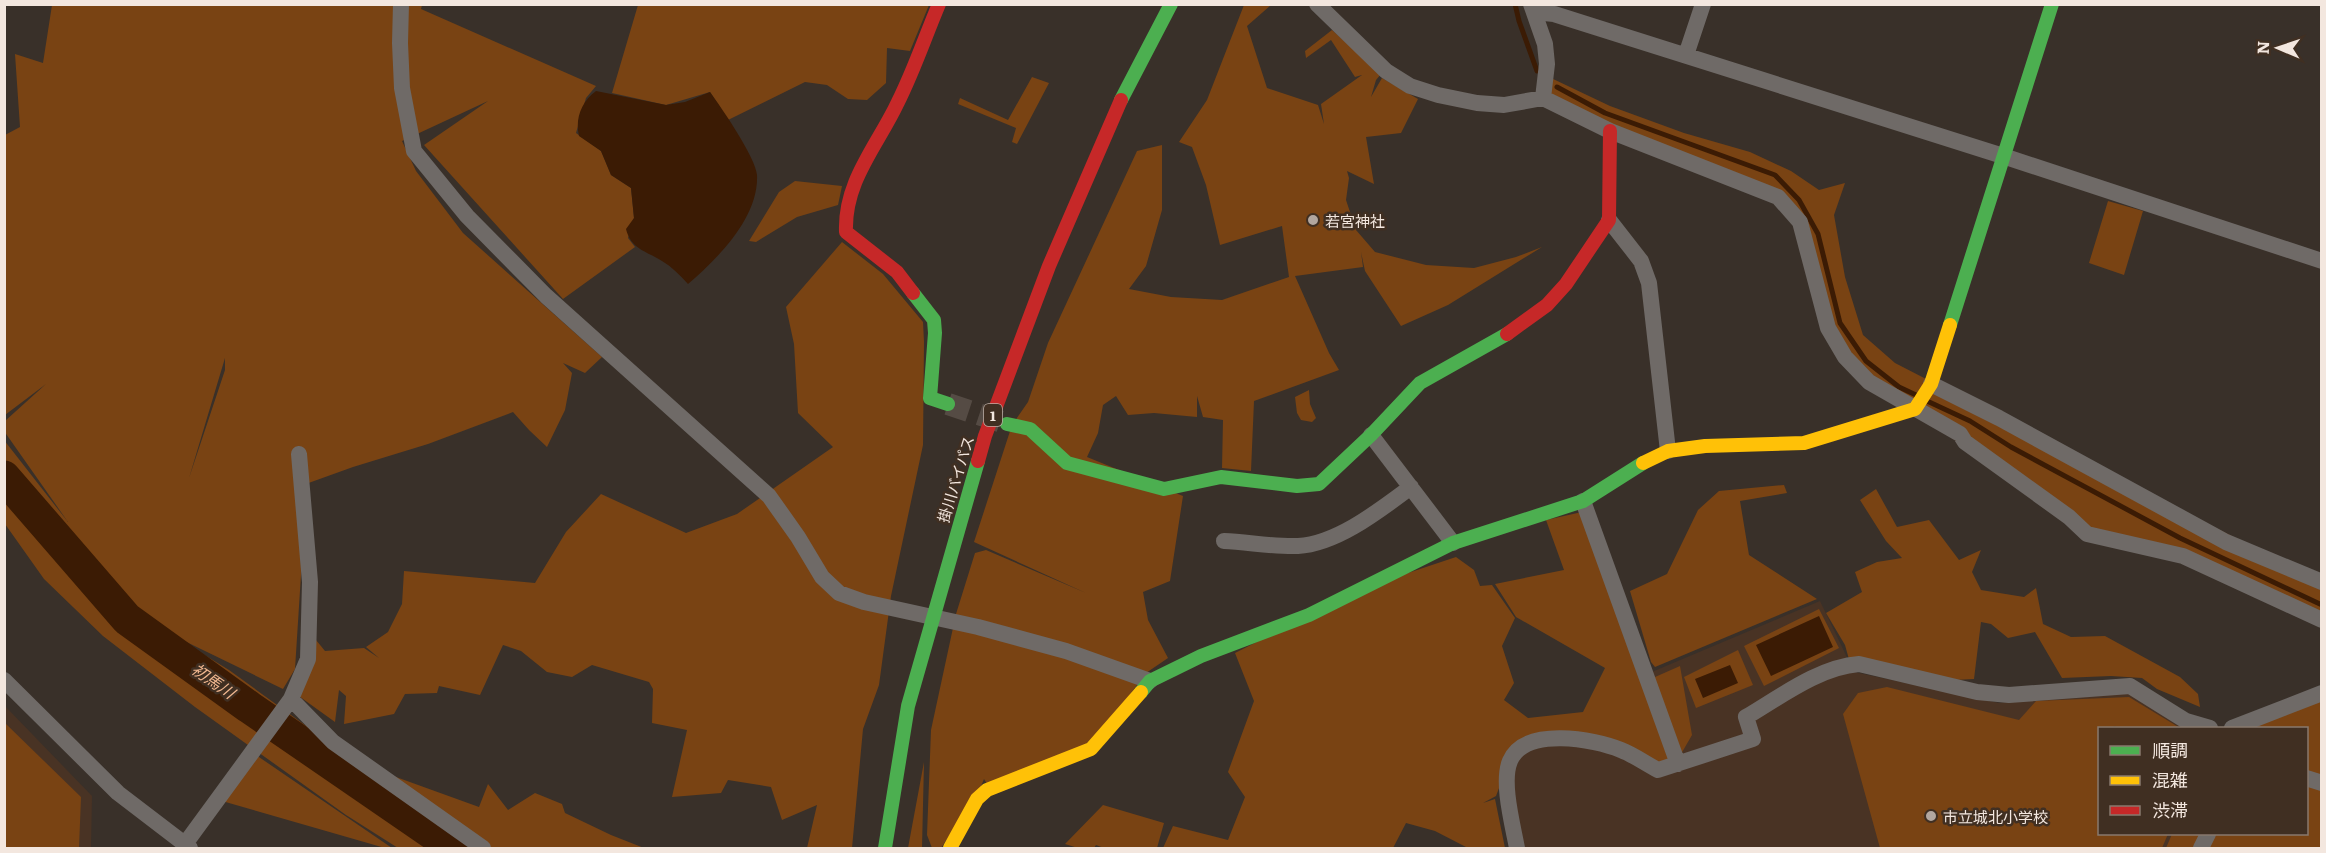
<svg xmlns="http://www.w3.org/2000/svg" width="2326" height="853" viewBox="0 0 2326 853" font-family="Literata,'Noto Sans JP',serif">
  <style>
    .built { fill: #493324 }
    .green { fill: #794313; fill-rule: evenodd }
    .water { fill: #3b1b04 }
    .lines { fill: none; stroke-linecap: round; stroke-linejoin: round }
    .stream { stroke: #3b1b04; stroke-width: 5 }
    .river { stroke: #3b1b04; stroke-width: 33 }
    .secondary-tunnel { stroke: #554b44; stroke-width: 22; stroke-dasharray: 22 11; stroke-linecap: butt }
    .street { stroke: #6f6a67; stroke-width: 16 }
    .fast { stroke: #4caf50; stroke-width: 14 }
    .slow { stroke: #ffc107; stroke-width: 14 }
    .jam { stroke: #c62828; stroke-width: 14 }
    .poi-dot { fill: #b2a79f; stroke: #402f22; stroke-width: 2 }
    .labels { text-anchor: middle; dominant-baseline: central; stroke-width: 5; stroke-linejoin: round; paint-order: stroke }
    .shield { fill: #402f22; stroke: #bdb0a6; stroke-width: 1.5 }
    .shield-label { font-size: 14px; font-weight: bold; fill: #f3e7df }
    .poi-label { font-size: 15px; fill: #f3e7df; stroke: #402f22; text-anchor: start }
    .street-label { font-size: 15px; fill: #f3e7df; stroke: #402f22 }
    .water-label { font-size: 16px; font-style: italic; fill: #f2b890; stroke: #402f22 }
  </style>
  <rect width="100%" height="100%" fill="#393029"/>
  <path class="built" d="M1820,601l34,71 145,31 131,-17 74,42h-104v106h90l-9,14h-664l-10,-59 18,-43 37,-8 85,-64z
    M4,705l88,91 -1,52h-86z"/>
  <path class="green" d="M52,5h370l-1,4 175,77 -10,12 -10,35 25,18 10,24 20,13 3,30 -6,20 7,9 -72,52 -139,-154 64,-44 -86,40 14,30 47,62 139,124 -17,16 -22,-10 9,10 -7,37 -18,37 -18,-17 -16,-18 -85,32 -75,23 -50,18 -3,-17 1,107 -6,94 -12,20 -111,-54 57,35 95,69 72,38 83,30 9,-23 20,26 27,-17 27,11 3,9 46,22 33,13h-246l-52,-33 -151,-108 -92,-71 -59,-57 -39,-55 -1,-84 64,82 -64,-91 1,-10 41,-37 -41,31v-280l15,-8 -5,-73 28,9zM225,358v12l-36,108z
    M638,5h291l-19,46 -23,-3 -1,35 -19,17 -19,-1 -21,-14 -22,-3 -77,38 -18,-28 -44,13 -54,-12z
    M1244,5h27l-24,21 20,62 51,17 6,19 -3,-20 41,-29 -7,2 -24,-37 -25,18 -1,-7 27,-21 49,44 -5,6 -5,17 11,-19 36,21 -17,34 -35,4 8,47 -27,-13 2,7 -3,22 10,30 19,22 51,13 48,3 42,-11 26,-10 -94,58 -47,21 -36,-55 -4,-19 2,15 -68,9 34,77 10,17 -85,31 -3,70 -29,-3 1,-48 -20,-3 -6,-21v21l-43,-4 -26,2 -12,-19 -13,9 -5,28 -11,24 96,39 -13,85 -27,11 5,28 20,38 -22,15 -56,75 -101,39 -5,-8 -5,12 -38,57h-9l-5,-13 4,-105 25,-116 19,-61 11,-3 100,43 -112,-51 38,-117 16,-23 20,-59 89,-192 25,-6v65l-16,56 -17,23 42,8 51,3 67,-23 -7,-51 -62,19 -14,-60 -14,-38 -13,-5 28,-42z
    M1032,77l17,6 -32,61 -5,-2 4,-14 -58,-24 2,-6 48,22z
    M1551,78l59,28 74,27 66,19 41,19 28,19 26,-7 -11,32 11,62 18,58 32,28 426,219v35l-134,-59 -100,-24 -194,-138 -56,-52 -37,-122 -22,-25 -231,-97z
    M795,181l47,5 -4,19 -41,12 -41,25 -7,-1 30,-49z
    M2108,201l35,10 -19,64 -35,-12z
    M842,242l41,32 40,48 1,20 -1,103 -32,151 -12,89 -16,44 -11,119h-45l10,-43 -35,15 -11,-33 -43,-7 -7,13 -49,4 15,-67 -35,-7 1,-34 -4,-7 -57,-17 -20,12 -25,-5 -26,-21 -18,-6 -23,50 -41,-9 -2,7 -32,1 -11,20 -50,10 2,-28 -7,-6 -4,32 -39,-28 20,-54 9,11 39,-3 15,10 -13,-11 22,-15 14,-28 2,-33 131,12 31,-51 35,-38 85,39 51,-19 96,-67 -35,-34 -4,-69 -8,-37z
    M1309,390l1,14 6,14 -4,4 -11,-2 -4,-7 -2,-16z
    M1784,485l3,8 -47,8 9,54 68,44 -162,68 -4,-5 -21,-71 37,-17 31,-64 21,-19z
    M1876,489l21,38 32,-7 30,40 22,-10 -9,22 9,18 43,7 12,-9 7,36 28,13 34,-1 75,41 18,17 2,13 -43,-18 -15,-11 -31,-2 -49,2 -27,-46 -27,6 -17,-14 -10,-2 -7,57 -20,1 -104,-17 -5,-18 -19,-32 36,-21 -7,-20 22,-10 25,-4 -16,-17 -26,-41z
    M1582,512l64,169 34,-15 12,69 -15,26 -26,6 -71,-33 -61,12 -10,16 -13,34 -13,7 12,-4 10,49 -39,-1 -31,-16 -29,-8 -13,25h-230l10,-22 55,14 17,-43 -17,-25 26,-71 -19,-48 128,-65 93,-31 18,13 6,16 12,-1 23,33 -13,28 12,37 -10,17 24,18 55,-6 22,-44 -89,-51 -21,-33 69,-14 -18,-50z
    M1819,609l20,39 -75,38 -20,-40z
    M1738,650l15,35 -57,23 -12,-31z
    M1887,687l132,33 17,-19 93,-4 51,31h-60l-7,-2 3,2h-16v106h68l-6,14h-282l-37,-134 15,-21z
    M2321,693v155h-119l8,-14h96v-106h-89l27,-2z
    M5,723l76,74 -2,51h-74z
    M256,755l136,93h-7l-163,-47z
    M924,762l-2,86h-14z
    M1103,805l61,18 -7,25h-53l-8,-3 -2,3h-16l-13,-4z
    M2172,834h35l-9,14h-32z"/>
  <path class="water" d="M596,91l70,14 19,-3 25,-10c11,15 46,66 47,83 2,43 -40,84 -69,109 -8,-9 -16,-17 -26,-23 -16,-10 -31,-12 -36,-32l8,-11 -3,-30 -20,-13 -10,-24 -22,-15c-4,-17 2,-34 17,-45z
    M1819,616l14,31 -62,29 -15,-31z
    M1730,665l8,18 -35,15 -8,-19z"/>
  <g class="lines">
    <path class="stream" d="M1515,4l4,17 18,50
      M1557,87l48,26 170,62 24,25 19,34 22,89 26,38 33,26 17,8
      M1927,401l43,20 41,26 169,91 142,67"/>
    <path class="river" d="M4,477l123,142 122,88 205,141"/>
    <path class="secondary-tunnel" d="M948,404l57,19"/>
    <path class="street" d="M401,4l-1,39 2,45 12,63 53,65 79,80 223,200 29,41 24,40 17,16 25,9 114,25 88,24 84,30
      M1317,4l69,67 24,15 28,9 39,8 27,2 39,-7 67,33 168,66 22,25 28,106 17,29 24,25 91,52 5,8 104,75 18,17 96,22 139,64
      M1531,4l14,40 2,20 -4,34
      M1534,12l20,2 449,142 319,105
      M1686,55l17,-51
      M1609,220l32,41 8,22 19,168
      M1931,384l68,34 227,124 96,40
      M1371,435l82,108
      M1583,501l95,263
      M1224,541c24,1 50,6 74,5 39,-2 82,-36 113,-59
      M4,680l114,113 72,55
      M291,699l42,43 150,106
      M2232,728l90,-35
      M2306,778l16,5
      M185,844l106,-145 17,-40 2,-77 -11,-128
      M1517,848c-4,-22 -16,-66 -7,-87 15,-35 84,-22 111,-11 13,5 25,14 37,20l95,-31 -7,-22c34,-20 73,-50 113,-53l118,28 32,3 121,-9 56,35 24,7
      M2201,848l7,-14"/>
    <path class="fast" d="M1121,100l50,-96
      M913,293l21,27 1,13 -5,65 18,6
      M1950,325l102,-321
      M1007,424l23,5 37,34 97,26 57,-12 76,9 22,-2 52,-49 49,-52 87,-49
      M1141,692l9,-11 51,-25 108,-41 144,-72 130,-42 60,-38
      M885,848l23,-142 70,-245"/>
    <path class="slow" d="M1643,463l25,-12 37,-5 99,-3 111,-34 16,-25 19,-59
      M950,848l27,-49 10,-9 104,-41 50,-57"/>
    <path class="jam" d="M913,293l-16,-21 -51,-40c-2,-51 32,-87 52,-130 16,-32 27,-65 41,-98
      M1507,334l40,-29 19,-21 43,-64 1,-89
      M978,461l7,-25 64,-170 72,-166"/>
  </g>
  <g class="poi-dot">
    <circle cx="1313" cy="220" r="6"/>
    <circle cx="1931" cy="816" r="6"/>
  </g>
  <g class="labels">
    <rect class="shield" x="984" y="404" width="18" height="22" rx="4.5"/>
    <g class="shield-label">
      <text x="993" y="415">1</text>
    </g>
    <g class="poi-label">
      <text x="1325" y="220">若宮神社</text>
      <text x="1943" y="816">市立城北小学校</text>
    </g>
    <g class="street-label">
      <text transform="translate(955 479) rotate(-73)">掛川バイパス</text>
    </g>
    <g class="water-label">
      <text transform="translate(214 680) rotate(35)">初馬川</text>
    </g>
  </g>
  <rect width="2326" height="853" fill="none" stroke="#f3e7df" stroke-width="12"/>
  <rect x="2098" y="727" width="210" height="108" fill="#402f22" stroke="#88796e" stroke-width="1.5"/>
  <rect x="2110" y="746" width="30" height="9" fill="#4caf50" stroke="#88796e" stroke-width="1.5"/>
  <text x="2152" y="757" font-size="18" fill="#f3e7df">順調</text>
  <rect x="2110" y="776" width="30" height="9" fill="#ffc107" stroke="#88796e" stroke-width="1.5"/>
  <text x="2152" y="787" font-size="18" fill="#f3e7df">混雑</text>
  <rect x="2110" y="806" width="30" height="9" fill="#c62828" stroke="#88796e" stroke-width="1.5"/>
  <text x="2152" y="817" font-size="18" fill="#f3e7df">渋滞</text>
  <g transform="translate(2278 48) rotate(272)" stroke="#402f22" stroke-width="4.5" paint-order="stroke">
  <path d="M0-4.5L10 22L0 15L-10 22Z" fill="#f3e7df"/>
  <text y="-9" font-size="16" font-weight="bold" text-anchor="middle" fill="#f3e7df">N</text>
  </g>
</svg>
